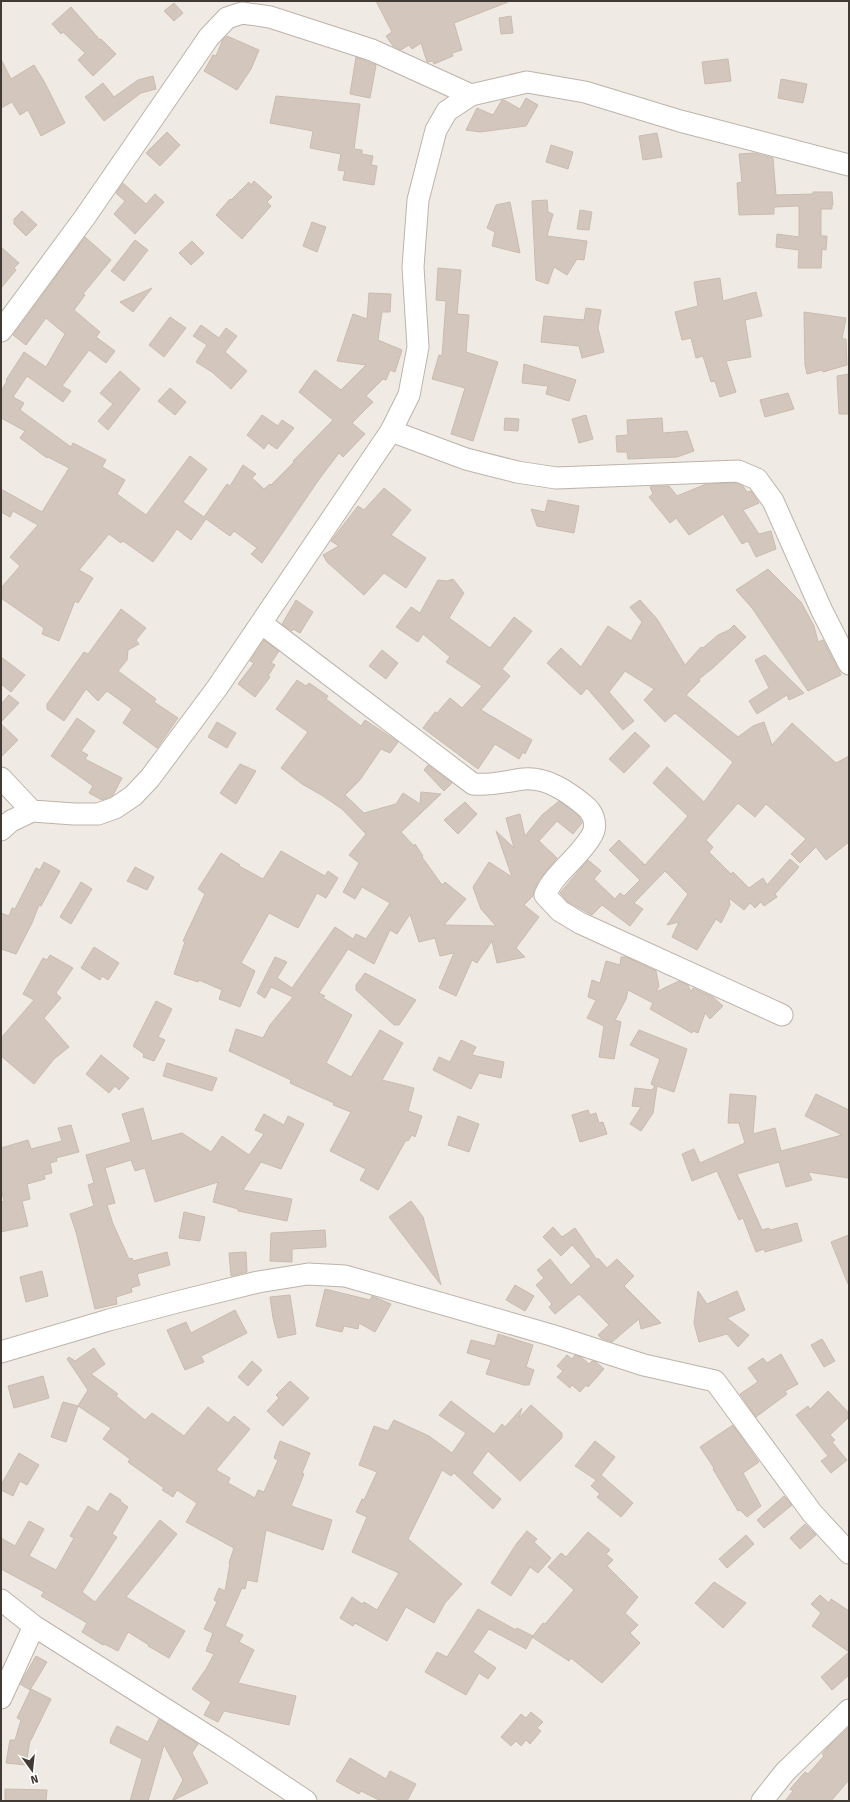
<svg xmlns="http://www.w3.org/2000/svg" width="850" height="1802" viewBox="0 0 850 1802" font-family="'Fira Sans',sans-serif">
  <style>
    .building { fill: #d3c7bd; stroke: #cabbae }
    .lines { fill: none; stroke-linecap: round; stroke-linejoin: round }
    .minor-casing { stroke: #bdb3aa; stroke-width: 23 }
    .minor { stroke: #fff; stroke-width: 21 }
  </style>
  <rect width="100%" height="100%" fill="#efeae3"/>
  <path class="building" d="M376,1h132v1l-54,21 8,27 -10,3 1,3 -19,8 -1,-3 -6,1 -6,-19 -9,6 -3,-4 -8,5 -8,-4 -7,-10 6,-4z
    M174,3l9,10 -9,8 -10,-10z
    M71,7l29,33 1,-1 15,15 -23,22 -15,-16 7,-7 -22,-21 -2,2 -9,-10z
    M511,16l2,17 -12,1 -2,-16z
    M227,36l32,14 -8,19 -14,21 -33,-19 9,-16 3,1 7,-17z
    M356,57l20,8 -6,33 -20,-4z
    M1,59l10,20 23,-14 11,18 20,40 -24,13 -13,-26 -8,5 -8,-13 -11,6z
    M728,59l3,22 -26,3 -3,-22z
    M153,76l3,13 -15,4 -37,28 -19,-24 18,-14 11,14 24,-17z
    M781,79l26,5 -4,19 -25,-5z
    M276,96l84,8 -6,45 8,1v4l11,2 -2,9 6,1 -3,19 -31,-5 2,-9 -7,-1 3,-16 -31,-6 3,-17 -43,-8z
    M526,98l12,7 -12,21 -46,6 -14,-2 11,-22 16,7 9,-15h2l16,9z
    M167,132l13,13 -20,21 -14,-13z
    M657,133l5,24 -19,3 -4,-24z
    M551,145l22,7 -5,17 -22,-7z
    M754,153l19,5 3,37 37,-1v-2h19l1,13h-1v4h-11v27h6l-1,14 -4,-1 -1,19h-23l1,-18 -23,-3 1,-13 22,3v-31l-25,1v7l-35,1 -2,-32 5,-1 -3,-28z
    M254,181l18,16 -5,5 4,4 -29,33 -26,-24 14,-16 1,1 18,-18 2,3z
    M123,183l23,21 9,-10 9,8 -29,32 -21,-20 11,-13 -9,-8z
    M547,200l1,12 5,2 -6,22 40,5 -3,19 -7,-1 -10,16 -13,-8 -6,17 -12,-4 -4,-79z
    M510,202l10,51 -28,-7 3,-14 -8,-4 9,-23z
    M580,210l12,2 -3,18 -12,-1z
    M22,211l15,14 -11,11 -12,-12v-5z
    M312,222l14,5 -9,25 -14,-6z
    M85,237l26,23 -28,34 2,1 -11,15 26,22 -4,5 19,14 -9,12 -17,-13 -27,36 9,5 -8,11 -36,-26 -14,21 11,6 -4,7 51,37 2,-4 33,17 -4,7 23,13 -8,14 29,21 44,-59 17,13 -24,33 21,15 23,-33 3,2 13,-21 13,9 -4,4 12,11 6,-5 1,1 23,-23 -1,-1 40,-41 -34,-28 16,-22 26,20 25,-25 -29,-4 16,-47 14,5 2,-26 22,1 -1,18h-8l-4,28 24,10 -7,22 -5,-2 -4,10 -3,-1 -17,17 7,6 -21,21 13,11 -22,23 -4,-4 -19,25 -58,85 -11,-9 6,-6 -23,-17 -4,5 -24,-17 -15,21 -14,-11 -24,33 -30,-21 -2,2 -12,-9 -30,36 14,8 -15,25 -3,-2 -16,40 -17,-7 2,-6 -43,-30v-10l19,-22 -10,-9 28,-32 -25,-14 -3,6 -9,-5v-23l41,23 27,-44 -21,-11 -1,1 -27,-20 5,-7 -24,-13v-27l6,-10 -1,-1 18,-28 22,15 19,-33 -19,-16 -20,27 -13,-10z
    M135,240l13,10 -24,31 -13,-10z
    M192,241l12,12 -13,12 -12,-12z
    M1,247l18,16 -5,5 2,2 -15,18z
    M438,268l23,2 -4,44 12,1 -3,37 32,10 -25,79 -22,-7 14,-46 -33,-9 7,-24 3,1 4,-55 -10,-1z
    M720,278l3,23 33,-9 6,24 -17,4 6,37 -25,4 10,31 -16,5 -5,-16 -4,1 -8,-26 -7,2 -5,-20 -9,2 -7,-28 23,-6 -4,-24z
    M152,288l-19,24 -13,-10z
    M586,308l15,2 -3,18 6,24 -22,6 -3,-12 -38,-4 3,-26 40,4z
    M804,312l42,6 -4,21h4l1,26 -24,7 -1,-2 -15,4 -2,-9z
    M170,317l16,11 -22,29 -15,-12z
    M201,325l18,13 7,-10 11,8 -12,16 22,19 -16,18 -19,-17 -16,-10 11,-17 -14,-9z
    M524,364l52,16 -7,21 -23,-7 2,-8 -26,-3z
    M120,371l20,18 -32,41 -10,-9 15,-17 -13,-11z
    M849,374v40h-10l-2,-38z
    M170,388l16,14 -11,13 -17,-14z
    M788,393l6,16 -29,8 -5,-17z
    M262,415l16,11 4,-6 12,8 -17,21 -9,-6 -4,6 -17,-14z
    M586,415l7,24 -14,4 -7,-24z
    M505,418l14,1 -1,12 -14,-1z
    M662,418l1,15 24,-2 7,20 -17,6 -49,2 -1,-7h-10l-1,-16 12,-1 -1,-15z
    M736,483l7,3 4,6 4,-1 8,12 -16,7 16,24 12,-3 5,18 -20,8 -8,-16 -6,3 -19,-30 -34,21 -13,-17 -6,5 -21,-26 4,-3 -3,-7 4,-1h15l8,10 29,-12z
    M384,488l27,22 -20,25 35,23 -20,30 -22,-15 -20,22 -37,-33 -4,-7 16,-9 -8,-5 27,-35 6,4z
    M548,500l31,6 -5,27 -37,-7 -6,-17 14,3z
    M768,569l33,33 13,24 4,16 5,-2 18,35 -33,16 -56,-83 -16,-18z
    M453,579l11,14 -15,25 41,30 24,-31 18,14 -30,38 8,7 -29,34 51,30 -7,14 -2,-2 -4,7 -24,-15 -17,25 -55,-41 12,-16 2,1 13,-15 12,10 20,-22 -36,-24 4,-5 -27,-23 -5,8 -22,-15 15,-20 9,6 18,-33 9,1z
    M296,600l17,12 -13,21 -7,-4 -1,2 -10,-7z
    M640,600l17,19 28,46 16,-18 2,1 15,-13 11,-5 5,-5 12,12 -33,31 -14,11 1,2 -14,14 52,42 15,-11 11,-4 8,23 20,-22 44,40 13,-7v86l-23,18 -10,-13 -16,16 -9,-9 15,-15 -40,-35 -11,13 -17,-14 -32,37 7,7 -4,5 22,22 2,-2 16,16 14,-10 4,7 23,-26 9,8 -24,27 2,3 -13,9 -3,-4 -6,6 -5,-5 -6,7 -15,-12 1,7 -9,18 -5,-4 -19,31 -25,-13 7,-15 -12,3 21,-31 -23,-23 -31,32 9,6 -13,17 -28,-21 -10,10 -24,-13 -8,-9 28,-33 13,11 -7,8 21,20 5,-6 4,3 16,-16 -31,-30 10,-10 26,25 43,-49 -35,-33 14,-16 37,35 29,-40 -58,-49 -10,9 -21,-22 10,-11 -29,-18 -16,21 25,29 -11,9 -36,-42 -6,7 -34,-32 14,-15 20,19 27,-41 23,15 11,-19 -12,-15z
    M121,609l25,19 -10,12 3,4 -11,6 -1,10 -9,11 38,28 -2,3 24,16 -21,30 -34,-25 9,-14 -25,-18 -9,10 -12,-12 -22,32 -17,-12v-5l37,-52 4,2z
    M264,640l15,11 -8,12 4,2 -7,11 2,1 -15,20 -17,-13 16,-21 -4,-2z
    M382,650l16,13 -12,16 -17,-13z
    M765,655l39,38 -15,7 -2,-5 -30,19 -8,-13 20,-13 -14,-28z
    M1,657l24,18 -14,17 -10,-8z
    M297,680l9,6 3,-3 19,13 -2,3 35,27 4,-6 33,22 -8,11 -9,-4 -21,31 -15,15 19,18 32,-9 7,-11 17,11 1,-12 20,2 -40,38 13,14 1,-2 8,12 -1,1 20,28 3,-3 21,17 -22,26 52,1 -15,-17 -8,-22 16,-25 23,15 -16,-46 18,17 -8,-30 14,-4 5,22 17,-21 17,-14 20,15 3,7 -9,11 -16,-13 -18,20 18,17 -18,22 -5,10 -1,6 -9,9 15,12 -23,31 9,9 -28,6 -5,-22 -15,22 -5,-3 -16,36 -17,-8 15,-35 -14,3 -5,-18 -16,4 -9,-28 -13,20 -7,-4 -16,34 -26,-15 -29,44 6,3 -2,2 29,17 -26,48 25,14 29,-47 23,13 -21,37 32,8 -6,23 14,5 -7,21 -3,-2 -4,6 -2,-1 -28,50 -18,-10 6,-11 -36,-18 21,-39 -18,-7 1,-2 -44,-20 1,-3 -62,-29 7,-22 27,9 7,-13 23,-28 -22,-10 -6,11 -8,-5 18,-36 12,5 -10,16 15,10 43,-61 18,12 3,-5 10,5 24,-36 -28,-16 -7,12 -12,-7 16,-29 -10,-8 17,-21 -24,-25 -19,-13 -21,-12 -21,-16 27,-36 -32,-23z
    M9,695l10,8 -18,19v-18z
    M77,718l18,13 -14,20 7,4 -3,4 37,19 -9,17 -3,2 -8,3 -13,-7 4,-7 -42,-30z
    M217,722l19,11 -9,15 -19,-11z
    M1,724l17,16 -17,17z
    M635,732l15,14 -26,27 -15,-14z
    M240,764l16,7 -20,33 -16,-11z
    M428,765l24,18 -8,8 -20,-21z
    M465,802l12,12 -19,20 -14,-14z
    M281,851l44,25 3,-5 10,7 -12,20 -9,-5 -19,35 -29,-15 -28,50 14,8 -15,36 -21,-8 3,-9 -23,-10 -1,2 -24,-8 11,-32 -2,-1 22,-47 -7,-5 23,-36 19,12 -1,1 24,13z
    M44,862l16,9 -19,35 -2,-1 -7,18 -16,31 -15,-5v-36l8,3 3,-8 3,1 21,-41 4,2z
    M135,867l19,10 -7,13 -20,-9z
    M81,882l11,7 -21,35 -11,-7z
    M94,947l25,16 -11,17 -6,-4 -2,4 -19,-12z
    M50,955l23,13 -17,25 5,5 -17,20 25,29 -15,12 -20,25 -33,-28v-18l33,-38 -11,-6 20,-36 4,2z
    M621,957h5l30,14 3,15 -3,6 23,-11 9,4 3,7 2,-4 20,9 10,9 -13,13 -5,-6 -7,20 -5,-2 -1,2 -42,-24 3,-6 -25,-13 -2,9 -11,21 6,2 -7,37 -15,-2 5,-31 -17,-8 9,-18 -8,-3 4,-17 8,3 6,-22 14,4z
    M365,973l51,27 -17,25h-5l-38,-35v-5z
    M156,1001l16,8 -14,28 7,3 -11,21 -11,-4 1,-3 -11,-8z
    M639,1030l48,19 -13,43 -17,-6 -4,27 -12,18 -11,-7 11,-17 -9,-1 3,-18 17,2 3,-4 -4,-2 9,-25 -30,-14z
    M461,1040l15,7 -4,8 32,7 -3,16 -22,-5 -8,16 -38,-19 6,-13 11,5z
    M101,1055l28,23 -10,12 -4,-4 -6,7 -23,-19z
    M167,1063l50,15 -5,13 -49,-15z
    M730,1094l26,2 -3,38 22,-6 6,23 61,-16 -37,-19 11,-22 33,16v68l-41,-6 4,8 -26,7 -7,-25 -42,12 25,56 7,-2 1,2 27,-7 5,18 -37,11 -1,-3 -8,3 -13,-34 -4,2 -22,-49 -25,10 -10,-27 12,-5 6,14 45,-20 -6,-20h-11z
    M143,1108l9,33 30,-8 29,19 11,-16 27,19 15,-21 -9,-4 9,-16 20,11 4,-9 16,8 -23,45 -20,-7 -18,28 49,9 -5,22 -49,-10v-2l-25,-7 5,-20 -63,20 -10,-34 -10,3 -4,-11 -26,8 10,35 -8,2 6,19 16,35 3,-1 1,3 34,-9 3,13 -33,9 3,11 -9,3 1,4 -16,5 1,7 -22,5 -19,-77 -6,-18 24,-8 -6,-21 6,-2 -8,-28 45,-13 -9,-28z
    M588,1110l2,5 6,-2 3,10 4,-1 4,12 -27,8 -8,-27z
    M458,1116l21,8 -10,28 -21,-7z
    M71,1125l8,27 -23,6 1,3 -7,2 2,10 -8,2 1,4 -18,5 3,15 -8,2 6,25 -27,6v-30l3,-1 -3,-12v-41l27,-8 3,9 31,-8 -4,-13z
    M411,1201l12,16 18,68 -52,-68z
    M184,1212l21,5 -5,24 -21,-3z
    M553,1227l9,10 13,-9 22,32 1,-2 9,10 10,-9 17,17 -10,10 37,37 -20,6 -2,-10 -27,23 -11,-4 -3,-3 11,-10 -30,-31 -24,20 -6,-7 3,-3 -16,-19 8,-7 -7,-8 13,-11 21,26 20,-19 -19,-21 -11,11 -18,-19z
    M325,1230l1,17 -34,2v13l-22,-1 1,-28z
    M849,1235v49h-1l-17,-42z
    M246,1252l1,20 -16,4 -2,-23z
    M42,1271l6,25 -22,6 -6,-25z
    M515,1285l19,11 -9,15 -19,-11z
    M325,1289l45,11 2,-4 19,8 -16,28 -16,-9 -1,6 -14,-3 -2,6 -26,-6z
    M698,1291l9,13 30,-13 8,19 -18,8 22,17 -11,12 -11,-13 -28,8 -5,-19z
    M290,1295l6,39 -18,4 -5,-20 -3,-21z
    M235,1310l12,23 -46,23 3,6 -19,8 -18,-40 19,-8 5,11z
    M498,1334l35,11 -7,22 8,3 -5,15h-5l-38,-11 5,-14 -24,-7 4,-13 24,6z
    M822,1339l13,22 -11,6 -13,-22z
    M94,1348l11,16 -14,10 27,20 -2,2 29,24 7,-7 32,23 24,-29 20,16 6,-7 16,13 -34,41 14,8 -2,5 27,15 3,-8 6,2 14,-32 -4,-2 6,-17 30,12 -8,20 2,1 -13,32 41,14 -9,30 -57,-20 -9,52 -10,-2 -2,9 -3,-1 -17,38 18,9 -4,7 15,8 -16,33 58,13 -7,29 -65,-14 -6,11 -14,-7 7,-13 -19,-13 14,-20 8,-15 -8,-3 7,-18 -9,-4 13,-27 -3,-2 5,-12 6,3 5,-28h-1l5,-15 -48,-26 11,-19 -20,-13 -4,7 -11,-7 2,-2 -36,-26 2,-3 -27,-20 8,-11 -33,-22 10,-16 -21,-31 2,-2 6,4z
    M781,1354l17,30 -13,7 2,3 -31,23 -16,-23 18,-12 -10,-14 15,-10 4,5z
    M567,1355l5,4 3,-4 6,2 8,7 3,-3 4,1 8,7 -16,18 -2,-2 -6,7 -8,-7 -2,3 -13,-11 6,-6 -6,-5z
    M252,1361l10,9 -14,16 -10,-9z
    M43,1376l6,22 -35,10 -6,-22z
    M290,1381l19,17 -26,28 -16,-15 12,-13 -3,-3z
    M828,1391l21,22v4l-19,18 5,5 -3,2 15,18 -16,13 -10,-12 7,-5 -32,-41 12,-9 2,3z
    M451,1401l43,33 8,-10 3,3 17,-19 -3,10 12,-13 31,28v5l-42,43 -32,-30 -16,22 29,26 -8,10 -39,-36 -3,3 -9,-6 -34,69 54,45 -17,19 -11,20 -28,-16 -19,34 -32,-18 -2,3 -13,-8 12,-21 10,7 2,-2 13,8 22,-37 -47,-21 15,-35 -11,-5 6,-13 2,1 13,-28 -18,-7 15,-39 14,5 6,-11 35,16 23,17 14,-20 -27,-18z
    M63,1402l15,4 -12,36 -15,-5z
    M733,1425l26,37 -16,11 18,33 -14,11 -7,-7 -2,1 -25,-42 1,-1 -14,-21z
    M595,1441l20,16 -14,18 32,28 -12,14 -24,-20 3,-3 -9,-8 5,-6 -21,-14z
    M19,1453l20,12 -12,20 -7,-4 -7,15 -12,-6v-5z
    M110,1493l11,7 -1,1 8,6 -16,27 5,3 -35,55 13,10 65,-82 17,14 -51,63 59,34 -16,27 -21,-12 1,-1 -21,-13 -10,19 -14,-7 -1,1 -21,-13 5,-9 -46,-27 3,-4 -43,-23v-31l14,8 14,-25 15,8 -15,27 27,14 18,-32 -4,-2 18,-30 10,6z
    M784,1496l8,9 -28,23 -7,-8z
    M805,1524l11,11 -16,14 -10,-11z
    M527,1531l10,8 -3,3 17,16 -13,15 -8,-6 -19,29 -20,-13 26,-40z
    M588,1532l22,18 -4,4 7,6 -6,6 31,31 -13,16 13,12 -8,8 10,10 -38,40 -31,-25 -2,3 -37,-24 11,-14 2,1 29,-34 -26,-23 13,-14 5,4z
    M746,1535l8,9 -27,24 -8,-9z
    M714,1582l32,21 -23,25 -28,-25z
    M820,1595l9,8 2,-4 18,12v64l-17,15 -11,-13 28,-25 -37,-26 9,-13 -10,-9z
    M478,1609l38,21 1,-2 16,8 -7,13 -37,-20 -16,23 23,16 -8,11 -9,-6 -13,22 -41,-23 12,-20 10,5z
    M36,1656l11,6 -17,28 -10,-6z
    M31,1689l20,10 -20,41h-1l-4,25 -20,-2 4,-23h5l6,-20 -4,-2z
    M531,1712l12,10 -6,6 4,3 -11,13 -4,-4 -5,6 -5,-5 -5,5 -10,-9 20,-23 5,4z
    M159,1719l39,25 -6,9 16,30 -36,18 11,-21 -19,-35 -16,56h-18l12,-42 -32,-16 1,-5 6,-12 31,16z
    M849,1727v53l-18,21h-46l8,-10 -3,-2 15,-17 3,2 16,-18 -2,-2 6,-7z
    M350,1758l36,21 4,-8 26,13 -9,17h-26l-20,-10 -2,3 -23,-13z
    M5,1789l42,1 -1,11h-41z"/>
  <g class="lines">
    <defs>
      <path id="minor" d="M1,331l84,-114 124,-180 18,-19 15,-5 28,4 102,33 99,45
        M391,431l75,28 51,13 39,6 182,-7 19,8 16,22 49,110 27,53
        M261,623l212,161c18,2 34,-3 51,-5 23,-2 44,13 60,26 9,7 14,19 8,30 -12,22 -38,38 -47,60l15,16 20,12 202,92
        M1,778l31,33
        M1,830l10,-9 21,-10 42,3h24l17,-6 18,-12 17,-18 67,-90 174,-257 18,-36 9,-48 -5,-80 5,-67 18,-70 11,-19 24,-16 56,-13 58,10 95,29 169,44
        M1,1352l108,-32 68,-18 81,-20 50,-8 37,2 206,59 93,30 71,16 97,132 37,40
        M1,1600l33,26 188,119 84,56
        M1,1698l33,-72
        M762,1801l23,-29 64,-62"/>
    </defs>
    <use href="#minor" class="minor-casing"/>
    <use href="#minor" class="minor"/>
  </g>
  <rect width="850" height="1802" fill="none" stroke="#413a34" stroke-width="4"/>
  <g transform="translate(32 1770) rotate(165)" stroke="#ffffff" stroke-width="3" paint-order="stroke">
  <path d="M0-3L7 15L0 10L-7 15Z" fill="#413a34"/>
  <text y="-6" font-size="11" font-weight="bold" text-anchor="middle" fill="#413a34">N</text>
  </g>
</svg>
